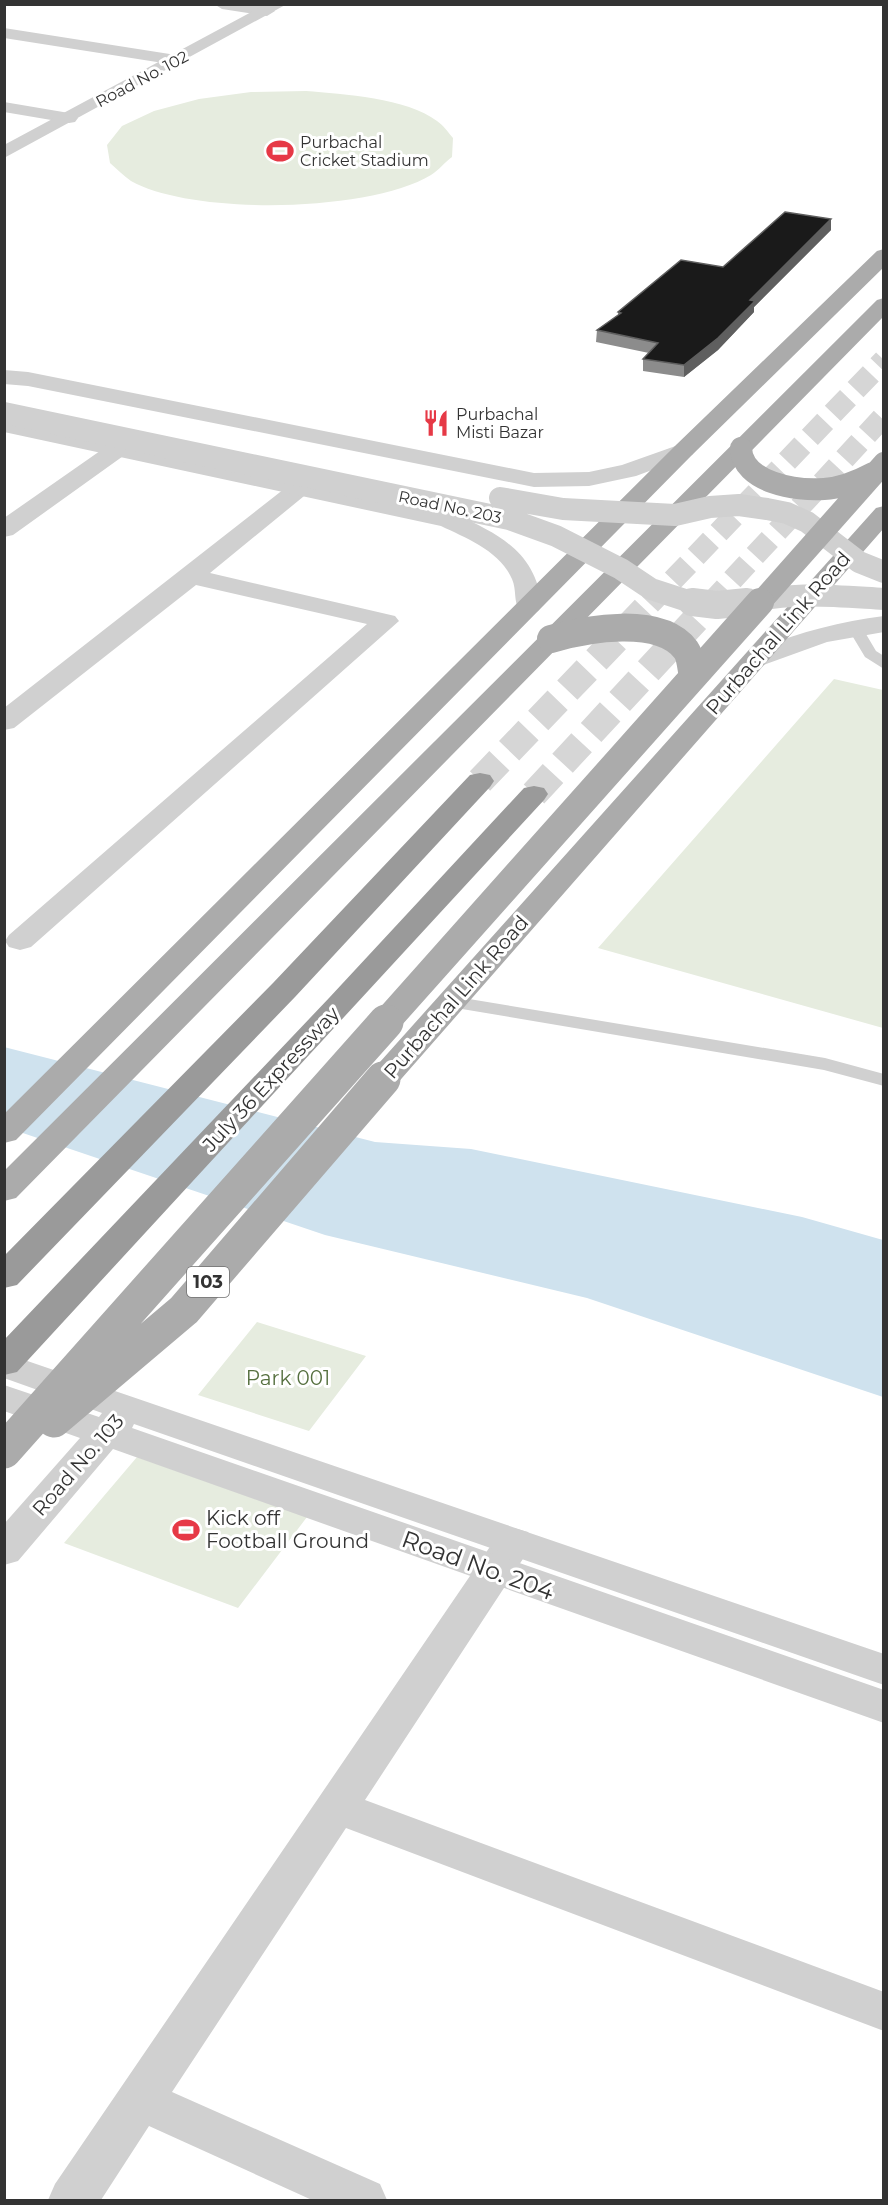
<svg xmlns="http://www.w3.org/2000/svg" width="888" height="2205" viewBox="0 0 888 2205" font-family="Montserrat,sans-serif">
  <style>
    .green { fill: #e6ecdf }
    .water { fill: #cfe2ee }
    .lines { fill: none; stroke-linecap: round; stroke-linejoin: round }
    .motorway-tunnel-far1 { stroke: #d6d6d6; stroke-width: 22; stroke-dasharray: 22 11; stroke-linecap: butt }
    .motorway-tunnel { stroke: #d6d6d6; stroke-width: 28; stroke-dasharray: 28 14; stroke-linecap: butt }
    .service { fill: #d0d0d0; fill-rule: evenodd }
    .minor { fill: #d0d0d0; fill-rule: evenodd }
    .tertiary { fill: #d0d0d0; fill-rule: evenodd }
    .primary { fill: #ababab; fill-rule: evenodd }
    .motorway { fill: #9a9a9a; fill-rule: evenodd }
    .tertiary-bridge-far1 { stroke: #d0d0d0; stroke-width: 22 }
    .tertiary-bridge { stroke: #d0d0d0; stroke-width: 28 }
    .primary-bridge-far2 { stroke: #ababab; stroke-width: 22 }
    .primary-bridge-far1 { stroke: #ababab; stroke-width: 28 }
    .primary-bridge { stroke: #ababab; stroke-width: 35 }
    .wall { fill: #8c8c8c }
    .shaded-wall { fill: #5f5f5f }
    .building { fill: #1a1a1a; stroke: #5f5f5f; stroke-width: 1.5 }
    .labels { text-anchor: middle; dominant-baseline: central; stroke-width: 6; stroke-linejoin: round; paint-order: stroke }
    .far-street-label { font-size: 16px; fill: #333; stroke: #fff }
    .far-poi-label { font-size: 16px; fill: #333; stroke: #fff; text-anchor: start }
    .shield { fill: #fff; stroke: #707070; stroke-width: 1.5 }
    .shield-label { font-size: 18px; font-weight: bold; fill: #333 }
    .street-label { font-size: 20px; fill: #333; stroke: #fff }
    .park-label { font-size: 20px; fill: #56703f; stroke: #fff }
    .poi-label { font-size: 20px; fill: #333; stroke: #fff; text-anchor: start }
    .near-street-label { font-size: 24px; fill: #333; stroke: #fff }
  </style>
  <rect width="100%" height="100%" fill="#fff"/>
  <path class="green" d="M306,91c37,3 101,7 131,30 6,4 11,11 16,17l-1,19c-7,5 -13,13 -21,18 -60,37 -238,41 -300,6 -7,-5 -14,-12 -21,-18l-3,-18 15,-19 32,-15 45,-12 52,-7z
    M834,679l49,11v338l-285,-80z
    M257,1322l109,34 -57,75 -111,-36z
    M137,1457l170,60 -69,91 -174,-65z"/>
  <path class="water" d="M4,1047l371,95 96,7 331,68 81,23v157l-296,-99 -262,-63 -320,-108z"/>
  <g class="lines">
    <path class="motorway-tunnel-far1" d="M650,604l234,-244
      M710,604l174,-188"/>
    <path class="motorway-tunnel" d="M480,781l172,-179
      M534,794l178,-192"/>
    <path class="service" d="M855,622l5,2 16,27 8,5v13l-19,-12 -18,-30z
      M451,996l374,62 59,16v12l-60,-16 -380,-64 -2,-4 2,-4z"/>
    <path class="minor" d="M214,4h43l16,4 2,3 -8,5 -45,-7z
      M4,28l172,27 6,1 3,4 -3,4 -6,1 -172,-27z
      M4,102l65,11 6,1 3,4 -3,4 -6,1 -65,-11z
      M118,442l8,2 4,5 -4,5 -113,81 -9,2v-19l106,-74z
      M301,480l8,2 4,5 -4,5 -99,81 185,43 4,5 -368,326 -11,3 -11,-3 -4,-6 4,-6 358,-311 -171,-39 -182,143 -10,2v-22l289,-226z
      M514,1528l14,4 6,10 -169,258 519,192v39l-538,-203 -174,264 208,92 7,16h-75l-163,-74 -48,74h-53l7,-16 445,-652z"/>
    <path class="tertiary" d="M266,4h21l-283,154v-13z
      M4,370l24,2 506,101 55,-1 33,-7 62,-22 8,2 4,5 -4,5 -56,21 -47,10 -55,1 -506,-101 -24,-2z
      M4,418l453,97c44,20 79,38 85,91l-4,5 -9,3 -9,-3c-7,-9 -3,-21 -8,-32 -12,-28 -46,-41 -71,-53l-437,-94z
      M884,616v16l-57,10 -72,26 -9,-2 -4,-6 4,-6c44,-19 89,-32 138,-38z
      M4,1353l880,301v31l-750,-261 -2,4 752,262v33l-771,-274 -95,112 -14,4v-41l76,-86 -76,-27v-26l95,32 3,-4 -98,-35z"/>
    <path class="primary" d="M884,249v18l-192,188 -676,685 -12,3v-29l672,-669 201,-194z
      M884,298v18l-868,882 -12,3v-30l873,-871z
      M884,506v22l-489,558 -12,3 -12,-3 -4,-7 4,-7 505,-564z"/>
    <path class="motorway" d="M480,773l10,2 4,6 -4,6 -195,210 -278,288 -13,3v-32l269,-273 197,-208z
      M534,786l10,2 4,6 -4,6 -527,572 -13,3v-35l325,-342 195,-210z"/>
    <path class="tertiary-bridge-far1" d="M4,413l505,106 47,17 65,33 30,20 40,13 14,2
      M500,498l63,11 112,6 35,-8 29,-2 28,4 20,4 20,9 52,40 25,10
      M741,604c50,-13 92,-8 143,-5"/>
    <path class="tertiary-bridge" d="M692,602l25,3 30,-3"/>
    <path class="primary-bridge-far2" d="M741,448c1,35 56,43 83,41 17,-1 34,-8 49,-16
      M759,604l125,-141"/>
    <path class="primary-bridge-far1" d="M551,639c35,-10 109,-24 135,11 5,7 5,18 7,27
      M385,1023l375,-421"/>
    <path class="primary-bridge" d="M54,1420l130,-110 199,-231
      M4,1451l382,-429"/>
  </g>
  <path class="wall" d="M831,219v11l-77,77v5l-36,38 -34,27 -41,-6v-12l6,-6 -53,-11 1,-12 21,-15v-3l105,-45z"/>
  <path class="shaded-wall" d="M831,219v11l-77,77v5l-36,38 -34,27v-12z"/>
  <path class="building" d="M785,212l46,7 -81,81 5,1 -37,37 -34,27 -41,-6 15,-16 -61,-13 24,-17 -3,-1 63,-52 42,7z"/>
  <defs>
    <symbol id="stadium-bare" viewBox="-9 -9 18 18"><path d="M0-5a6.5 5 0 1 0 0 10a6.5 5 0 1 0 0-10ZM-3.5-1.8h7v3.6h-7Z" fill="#e63946" stroke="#fff" stroke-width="2.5" paint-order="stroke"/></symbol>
    <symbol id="restaurant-bare" viewBox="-9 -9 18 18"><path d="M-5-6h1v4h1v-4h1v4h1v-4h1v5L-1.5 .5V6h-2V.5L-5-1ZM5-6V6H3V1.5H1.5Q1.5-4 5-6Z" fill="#e63946" stroke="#fff" stroke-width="2.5" paint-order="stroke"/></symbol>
  </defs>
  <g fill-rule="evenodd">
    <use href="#stadium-bare" x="261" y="132" width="38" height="38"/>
    <use href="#restaurant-bare" x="417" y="404" width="38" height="38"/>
    <use href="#stadium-bare" x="167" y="1511" width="38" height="38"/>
  </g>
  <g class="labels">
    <g class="far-street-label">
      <text transform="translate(142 79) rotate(-28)">Road No. 102</text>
      <text transform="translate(450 507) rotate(12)">Road No. 203</text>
    </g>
    <g class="far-poi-label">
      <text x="300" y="142">Purbachal<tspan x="300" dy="18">Cricket Stadium</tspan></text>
      <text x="456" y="414">Purbachal<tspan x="456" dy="18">Misti Bazar</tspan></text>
    </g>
    <rect class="shield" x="187" y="1267" width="42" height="30" rx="4.5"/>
    <g class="shield-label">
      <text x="208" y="1282">103</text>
    </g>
    <g class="street-label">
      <text transform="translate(778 633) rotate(-49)">Purbachal Link Road</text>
      <text transform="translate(456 997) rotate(-49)">Purbachal Link Road</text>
      <text transform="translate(271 1079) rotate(-47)">July 36 Expressway</text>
      <text transform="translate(78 1465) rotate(-49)">Road No. 103</text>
    </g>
    <g class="park-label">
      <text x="288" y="1378">Park 001</text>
    </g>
    <g class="poi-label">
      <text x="206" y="1518">Kick off<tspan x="206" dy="23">Football Ground</tspan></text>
    </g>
    <g class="near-street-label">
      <text transform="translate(478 1565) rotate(20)">Road No. 204</text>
    </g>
  </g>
  <rect width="888" height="2205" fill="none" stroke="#333333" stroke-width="12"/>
</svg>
